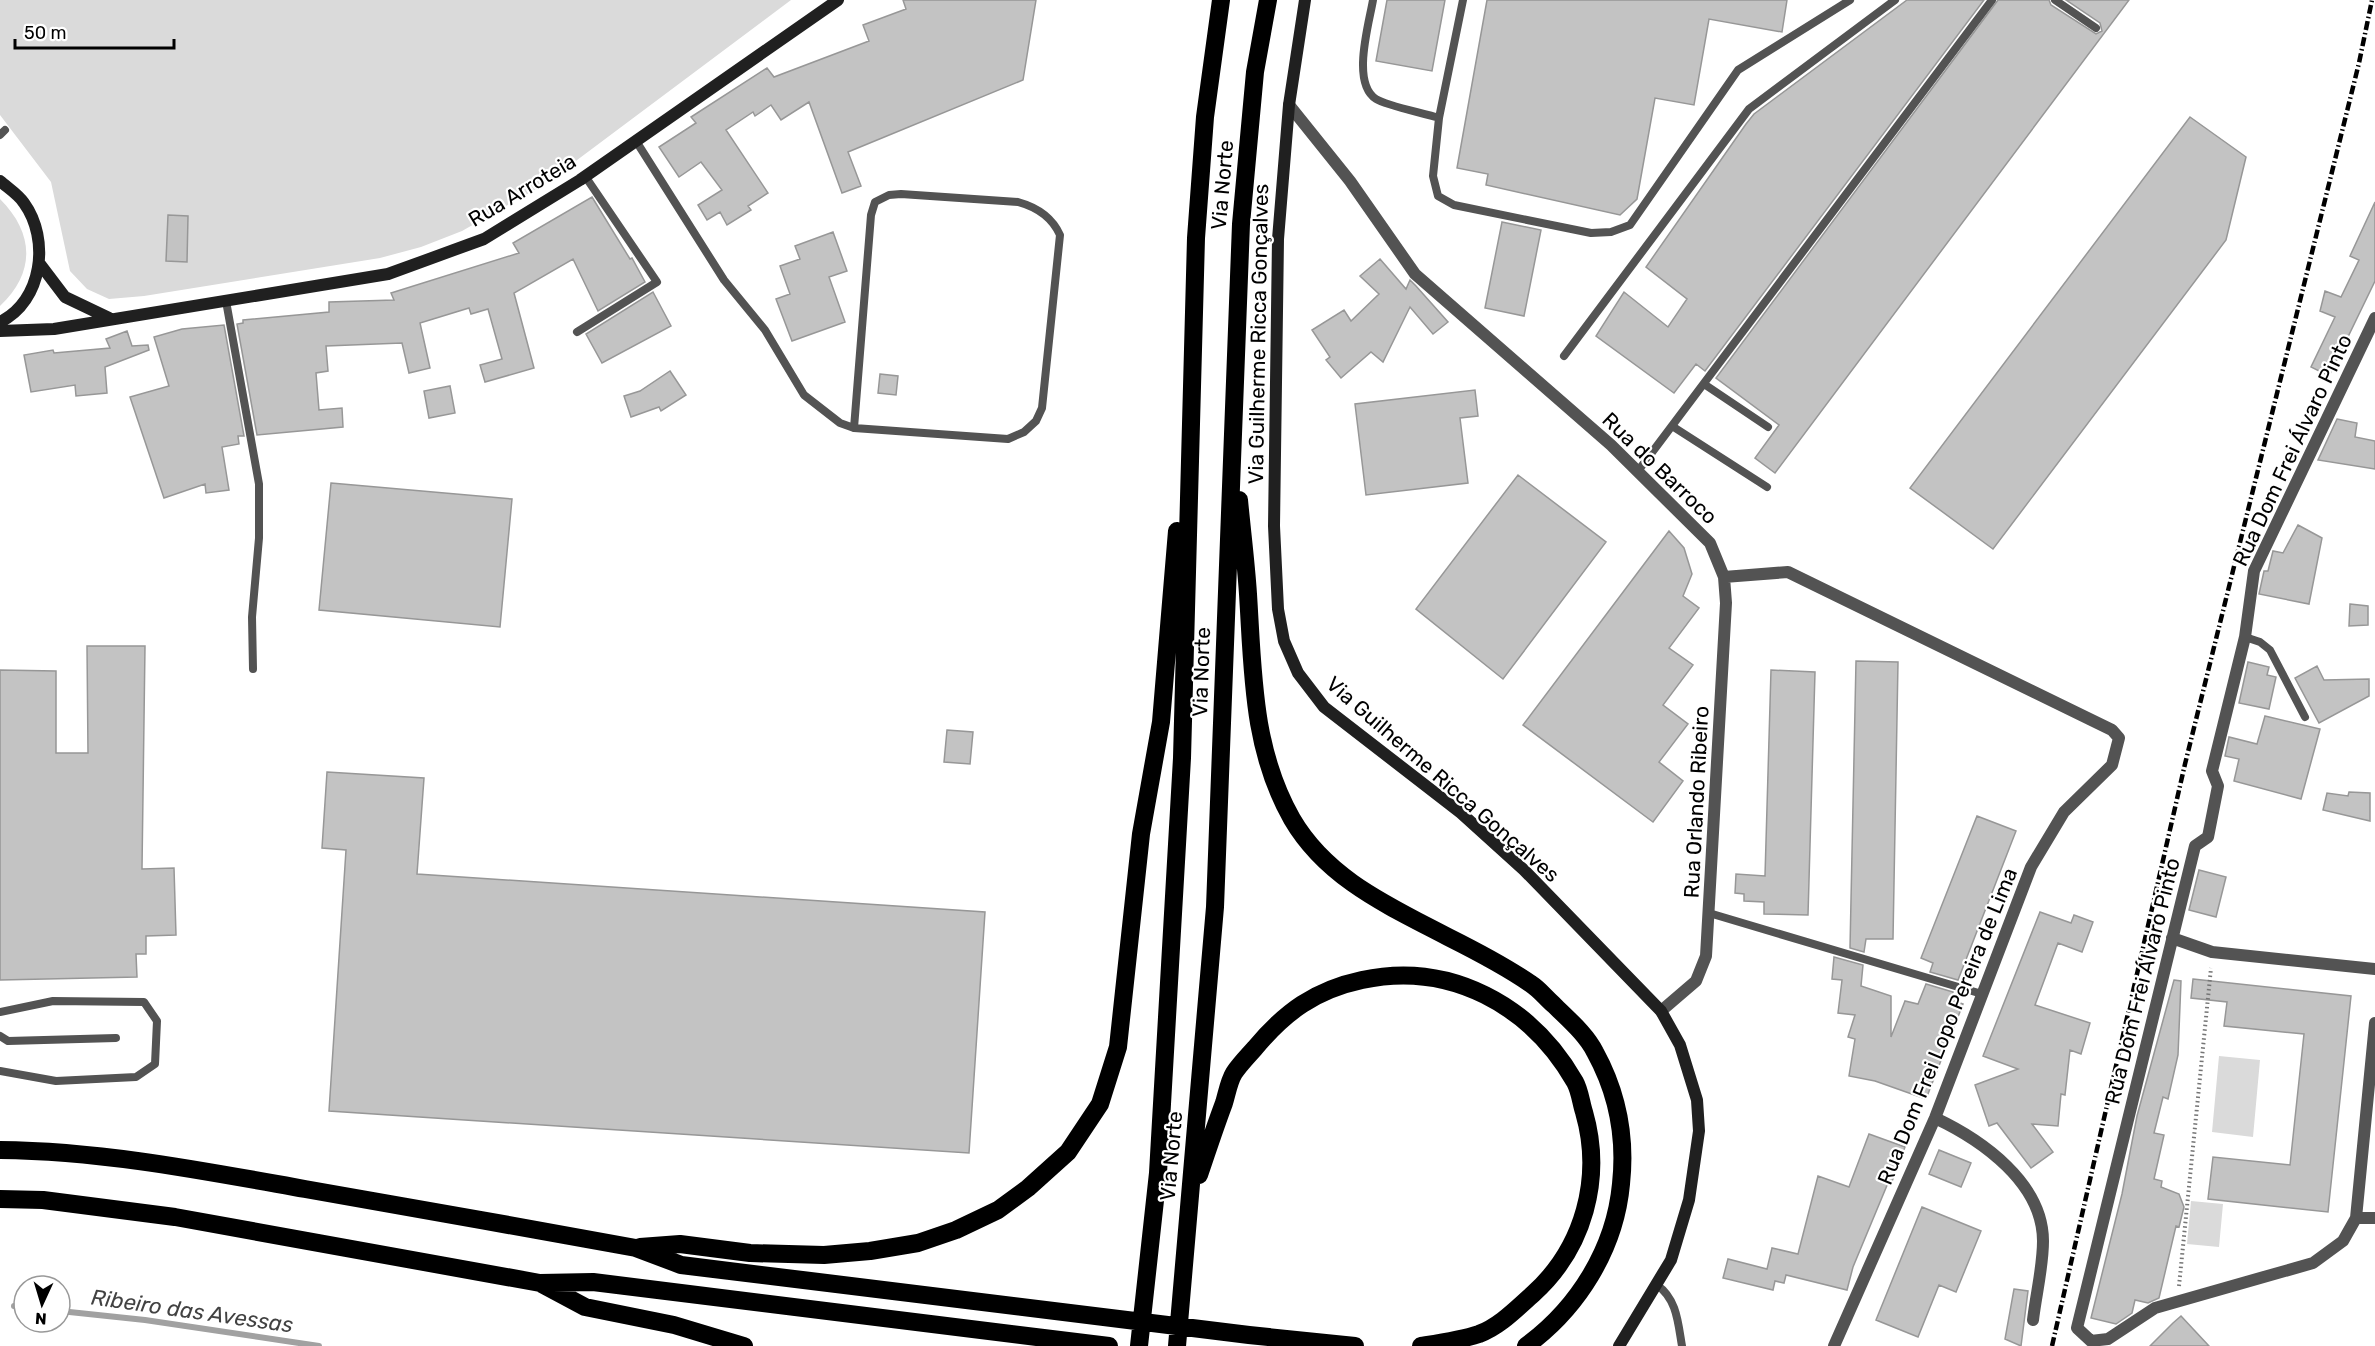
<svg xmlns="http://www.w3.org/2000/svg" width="2375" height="1346" viewBox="0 0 2375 1346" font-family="Rubik,sans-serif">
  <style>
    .green { fill: #dadada }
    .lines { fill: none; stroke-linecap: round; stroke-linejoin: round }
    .stream { stroke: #a1a1a1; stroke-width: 6 }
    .building { fill: #c3c3c3; stroke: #979797; stroke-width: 1.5 }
    .path { stroke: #757575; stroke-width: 4; stroke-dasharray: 1.5 3; stroke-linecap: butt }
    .lane { stroke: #535353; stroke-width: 8 }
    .street { stroke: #535353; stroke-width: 12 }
    .secondary { stroke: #202020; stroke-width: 12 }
    .highway { stroke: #000; stroke-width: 18 }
    .rail { stroke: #000; stroke-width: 4.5; stroke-dasharray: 9 3 1.5 3; stroke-linecap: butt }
    .labels { text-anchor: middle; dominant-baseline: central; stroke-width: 4.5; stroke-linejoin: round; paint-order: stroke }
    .street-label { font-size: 21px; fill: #000; stroke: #fff }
    .water-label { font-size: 22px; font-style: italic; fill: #424242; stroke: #fff }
  </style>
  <rect width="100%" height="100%" fill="#fff"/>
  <path class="green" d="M0,0h791l-246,184 -83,47 -41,16 -41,11 -236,38 -35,3 -22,-10 -17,-18 -19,-89 -51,-67z
    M0,199c34,34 36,73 0,107z
    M2219,1056l41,4 -7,77 -41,-5z
    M2191,1201l32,3 -4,43 -32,-3z"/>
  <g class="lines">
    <path class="stream" d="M14,1306l10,1
      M60,1311l85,9 174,26"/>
  </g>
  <path class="building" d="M903,0h133l-13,80 -175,72 13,34 -19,7 -33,-91 -28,18 -10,-15 -16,11 -2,-4 -27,18 42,63 -20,13 3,4 -24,15 -7,-13 -13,8 -9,-15 24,-15 -21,-28 -22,15 -20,-30 37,-24 -5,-6 76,-49 7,9 95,-36 -6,-16 43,-16z
    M1387,0h58l-13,71 -56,-10z
    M1487,0h300l-5,32 -73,-13 -15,86 -39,-7 -18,101 -17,16 -134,-30 2,-11 -31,-6z
    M1907,0h77l-279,371 -9,-7 -22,29 -78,-57 28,-44 44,35 19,-28 -41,-32 100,-143 8,-10z
    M1998,0h51l2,5 45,29 6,-3 -2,-8 -34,-23h63l-354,473 -20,-15 24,-33 -63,-47z
    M2190,117l56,40 -20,83 -233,309 -83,-61z
    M592,197l38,62 2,-1 13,24 -47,29 -25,-52 -59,34 20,75 -49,14 -5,-17 22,-6 -14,-50 -17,5 -2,-6 -49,15 10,45 -21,5 -7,-30 -76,3 2,25 -12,2 3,37 23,-2 1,19 -86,8 -20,-111 6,-1v-3l86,-8v-10l65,-2 -3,-7 128,-40 -6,-10z
    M2375,202v79l-46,95 -18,-9 24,-50 -15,-6 5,-20 16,6 18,-37 -9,-4z
    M168,215l20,1 -1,46 -21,-1z
    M1502,222l39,8 -17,86 -39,-8z
    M833,232l14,39 -18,6 16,45 -53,19 -16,-42 14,-5 -10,-28 20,-7 -5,-13z
    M1380,259l26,30 4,-9 6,6 32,36 -15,12 -23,-27 -27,55 -12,-10 -30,26 -15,-18 4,-3 -18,-27 32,-20 7,11 28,-27 -19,-18z
    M653,292l18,34 -69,37 -16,-29z
    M224,325l20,111h-6l1,8 -17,3 7,43 -23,3 -1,-9 -41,14 -34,-101 39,-11 -15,-49 28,-8z
    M127,331l5,15 16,-1 1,5 -44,17 2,26 -31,3 -1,-11 -44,7 -7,-37 29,-5 1,3 56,-5 -4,-9z
    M670,371l16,24 -25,16 -2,-4 -28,10 -7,-21 16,-5z
    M880,374l18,2 -2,19 -18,-2z
    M450,386l5,27 -26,5 -5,-27z
    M1475,390l3,26 -18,2 8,65 -102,12 -11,-91z
    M2337,419l20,4 -2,14 20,4v28l-57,-9z
    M1518,475l88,67 -103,137 -87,-70z
    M331,483l181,16 -12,128 -181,-17z
    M2298,525l24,13 -13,66 -50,-10 5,-23h4l5,-20 10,2z
    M1669,531l15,17 8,26 -9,22 16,12 -30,40 24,17 -30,40 25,19 -29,38 24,19 -30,41 -130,-97z
    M2350,604l18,2v19l-19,1z
    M87,646h58l-3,223 32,-1 2,67 -30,1v18h-10l1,23 -137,3v-310l56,1v82h32z
    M1856,661l42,1 -5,277h-27l-2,13 -14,-4z
    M2248,662l21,5 -2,8 9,2 -7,32 -30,-6z
    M2317,666l7,14 45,-1v17l-50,27 -24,-45z
    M1771,670l44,2 -7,243 -44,-1v-12l-20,-1v-7l-9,-1 1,-19 29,2z
    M2265,716l55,13 -19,70 -67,-18 5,-22 -14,-3 4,-19 28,7z
    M947,730l26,2 -3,32 -26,-2z
    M327,772l97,6 -7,96 568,38 -16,241 -640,-42 17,-261 -24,-2z
    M2349,792l21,1v28l-47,-11 4,-17 21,3z
    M1977,816l39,15 -58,149 -28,-8 3,-9 -12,-5z
    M2199,870l27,7 -10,40 -27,-7z
    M2040,912l31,11 3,-8 19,7 -11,30 -24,-9 -23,62 55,18 -9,31 -11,-4 -5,45 -4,-1 -3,32 -26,-2 21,28 -22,16 -34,-45 -8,3 -14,-41 43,-16 -35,-13z
    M1834,957l29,8 -2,21 30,10v41l14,-36 13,3 8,-20 27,8 -2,8 12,4 -37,95 -51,-18 -26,-5 6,-37 -7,-2 7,-22 -17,-2 4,-33 -10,-1z
    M2193,979l158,17 -23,216 -120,-13 5,-42 77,8 14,-131 -80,-8 3,-24 -36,-4z
    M2174,980l7,1 -3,74 -10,44 -5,-2 -9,36 10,2 -10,44 8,2 -1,6 18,7 5,13 -5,20 -3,-1 -17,72 -11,5 -13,-3 -3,13 -16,11 -25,-6 31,-124 15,-78z
    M1869,1134l36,13 -14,37 -3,-1 -35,84 -6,23 -61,-15 -2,8 -9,-2 -2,9 -50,-12 5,-19 39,10 5,-21 26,6 20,-78 31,11z
    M1939,1150l32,13 -10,24 -32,-13z
    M1922,1207l59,24 -25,61 -17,-7 -21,52 -42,-17z
    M2014,1289l14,2 -7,55 -16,-7z
    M2181,1316l28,30h-59l23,-23z"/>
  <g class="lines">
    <path class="path" d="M2179,1286l32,-318"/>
    <path class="lane" d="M1373,0c-4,24 -22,83 3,99 11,7 48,14 63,19l24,-118
      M2055,0l41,28
      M1439,118l-6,58 5,20 16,9 137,28 20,-1 19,-7 108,-155 112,-70
      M0,135l5,-5
      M636,141l88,139 41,50 39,65 36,28 14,5 154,11 16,-7 12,-11 6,-13 18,-173c-8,-18 -24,-28 -42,-33l-117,-8 -12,1 -14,7 -4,13 -17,213
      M226,301l33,183v54l-7,79 1,52
      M577,332l80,-50 -72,-106
      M1564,356l185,-247 146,-109
      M1704,384l64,43
      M1672,426l95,61
      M1638,471l354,-471
      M2245,637l15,5 10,8 35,67
      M1709,913l273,81
      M0,1012l53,-11 91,1 13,19 -2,43 -19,13 -80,4 -56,-10
      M0,1036l8,5 108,-3
      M1657,1285c20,14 21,38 25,61"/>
    <path class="street" d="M1289,105l61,76 65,93 196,171 99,98 14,34 2,26 -20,353 -10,25 -35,30
      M2375,318l-121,253 -9,66 -33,134 6,15 -10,51 -13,9 -118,482 14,13 17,-2 47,-31 158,-45 30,-22 13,-23 19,-195
      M1724,577l64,-5 324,158 7,8 -7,27 -48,47 -33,55 -96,251 -101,228
      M2172,938l40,14 163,17
      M1935,1118c47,22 108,65 108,123 0,26 -7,53 -10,79
      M2356,1218h19"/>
    <path class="secondary" d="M1305,0l-16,105 -11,134 -4,287 4,83 6,32 14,32 26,34 137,106 63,57 137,141 19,34 17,55 2,31 -10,69 -18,60 -52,86
      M0,181c8,7 19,14 24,22 26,36 19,98 -24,119
      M40,264l25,33 44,21
      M0,331l54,-2 334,-55 96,-35 96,-59 258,-180"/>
    <path class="highway" d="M1239,500c3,32 7,63 9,94 5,78 4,155 44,225 35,60 97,87 156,118 28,14 57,29 83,47 8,5 15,14 23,21 14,14 32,29 41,47 22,40 31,86 26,132 -6,65 -43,124 -95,162
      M0,1150c103,1 204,21 305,39 110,19 221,39 331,59l45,17 568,70 106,11
      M1199,1175c8,-24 16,-48 25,-72 3,-10 5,-22 10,-30 6,-9 14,-17 21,-25 30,-36 60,-58 107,-68 88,-19 169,25 213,102 5,9 6,21 9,30 19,66 0,136 -51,182 -17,15 -33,32 -54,40 -18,6 -39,9 -58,12
      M0,1199l43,1 132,17 365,66 53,-1 516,64
      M640,1247l40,-3 70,9 74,2 46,-4 48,-8 38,-13 42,-20 30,-22 40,-36 32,-48 18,-57 23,-213 20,-112 16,-191
      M542,1284l43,23 89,18 70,21
      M1139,1346l19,-173 24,-415 14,-520 9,-121 16,-117
      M1177,1346l38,-439 26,-683 14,-152 13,-72"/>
    <path class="rail" d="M2052,1346l133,-582 174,-701 13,-63"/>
  </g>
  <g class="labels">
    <g class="street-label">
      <text transform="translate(1222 185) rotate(-85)">Via Norte</text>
      <text transform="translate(522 190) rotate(-31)">Rua Arroteia</text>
      <text transform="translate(1258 334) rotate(-89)">Via Guilherme Ricca Gonçalves</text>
      <text transform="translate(2292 450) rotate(-65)">Rua Dom Frei Álvaro Pinto</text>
      <text transform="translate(1660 468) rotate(44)">Rua do Barroco</text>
      <text transform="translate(1201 672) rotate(-88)">Via Norte</text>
      <text transform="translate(1443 779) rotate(41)">Via Guilherme Ricca Gonçalves</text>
      <text transform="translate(1696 802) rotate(-87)">Rua Orlando Ribeiro</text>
      <text transform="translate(2142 981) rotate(-76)">Rua Dom Frei Álvaro Pinto</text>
      <text transform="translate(1947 1026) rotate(-68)">Rua Dom Frei Lopo Pereira de Lima</text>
      <text transform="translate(1171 1156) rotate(-85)">Via Norte</text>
    </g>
    <g class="water-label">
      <text transform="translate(192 1311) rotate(8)">Ribeiro das Avessas</text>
    </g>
  </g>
  <g transform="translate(42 1304) rotate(184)"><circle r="28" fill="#ffffff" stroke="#999999" stroke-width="1.5"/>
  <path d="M0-4.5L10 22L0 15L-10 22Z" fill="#000000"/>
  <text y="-9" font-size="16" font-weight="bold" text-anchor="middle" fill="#000000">N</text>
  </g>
  <path d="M15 39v9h159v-9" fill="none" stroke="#000000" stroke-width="3"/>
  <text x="24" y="39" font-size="18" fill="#000000" stroke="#ffffff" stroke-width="4.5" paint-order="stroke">50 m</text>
</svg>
